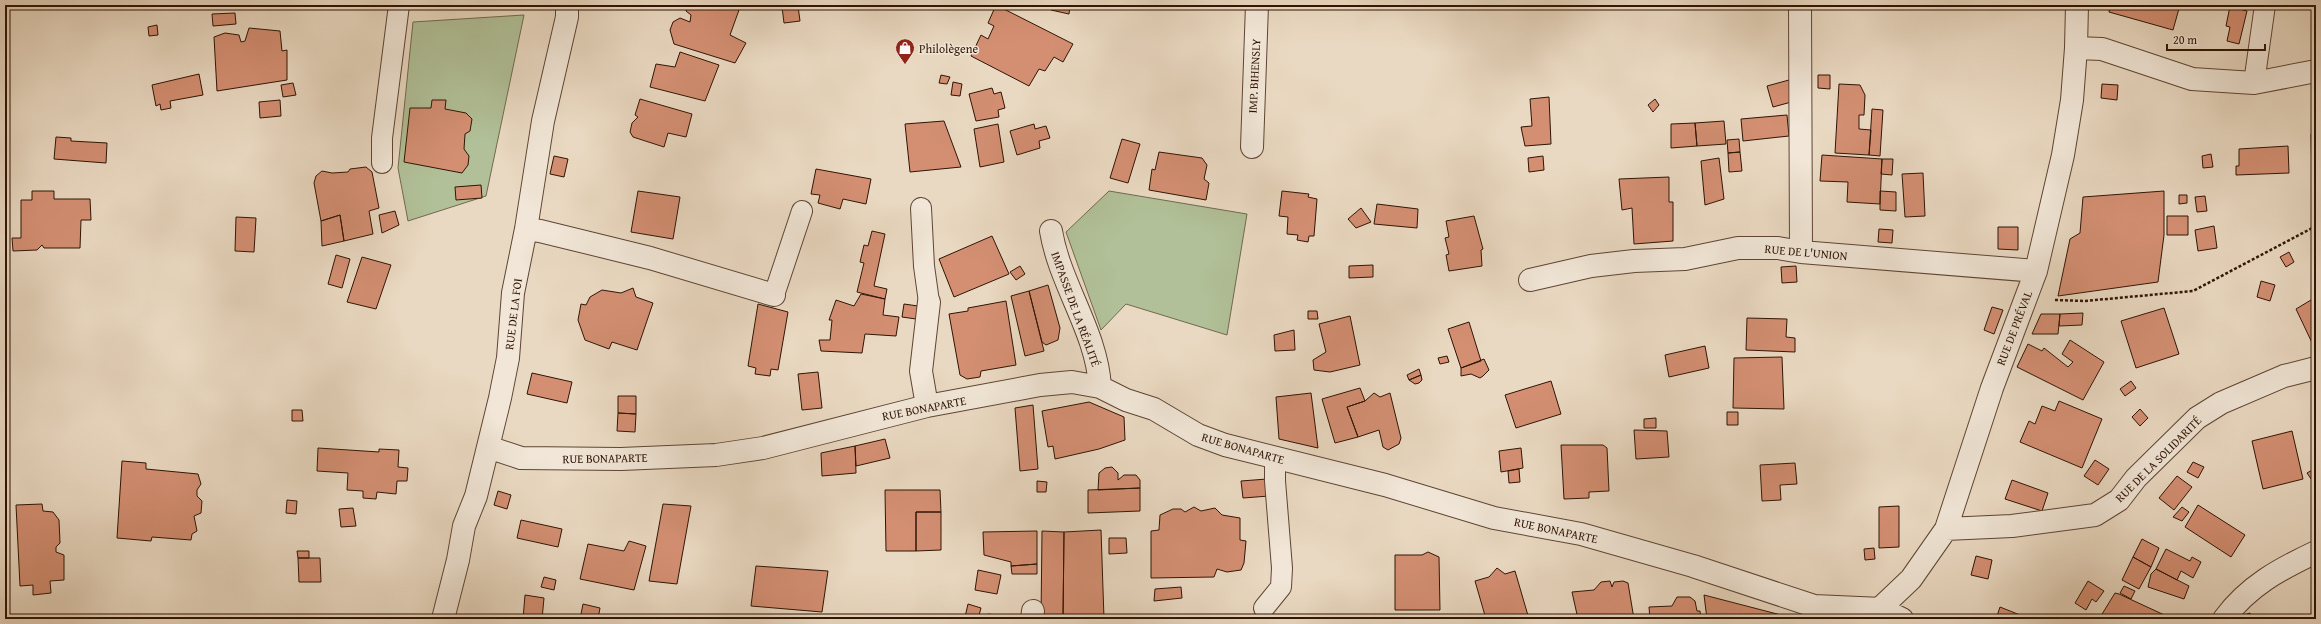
<svg xmlns="http://www.w3.org/2000/svg" width="2321" height="624" viewBox="0 0 2321 624" font-family="'Gentium Book Plus',serif">
  <style>
    .green { fill: #b1c098; stroke: #706a4e }
    .building { fill: #d48f73; stroke: #2f1404 }
    .lines { fill: none; stroke-linecap: round; stroke-linejoin: round }
    .service-casing { stroke: #5e4534; stroke-width: 22 }
    .minor-casing { stroke: #5e4534; stroke-width: 24 }
    .path { stroke: #2f1404; stroke-width: 2.5; stroke-dasharray: 3 2; stroke-linecap: butt }
    .service { stroke: #f1e6d7; stroke-width: 20 }
    .minor { stroke: #f1e6d7; stroke-width: 22 }
    .labels { text-anchor: middle; dominant-baseline: central; stroke-width: 3; stroke-linejoin: round; paint-order: stroke }
    .poi-label { font-size: 12px; fill: #2f1404; stroke: #f1e6d7; text-anchor: start }
    .street-label { font-size: 12px; fill: #2f1404; stroke: #f1e6d7 }
  </style>
  <rect width="100%" height="100%" fill="#ead9c2"/>
  <filter id="stains"><feTurbulence type="fractalNoise" baseFrequency=".005" numOctaves="4"/><feColorMatrix values="0 0 0 0 .2 0 0 0 0 .09 0 0 0 0 .02 0 0 0 .5 -.17"/></filter>
  <radialGradient id="worn" r=".72"><stop offset=".6" stop-color="#630" stop-opacity="0"/><stop offset="1" stop-color="#630" stop-opacity=".3"/></radialGradient>
  <path class="green" d="M524,15l-38,181 -78,25 -10,-53 15,-146z
    M1109,191l138,23 -20,121 -101,-31 -25,26 -35,-98z"/>
  <path class="building" d="M688,5h38l13,5 -9,25 16,8 -11,20 -61,-19 -4,-14 3,-8 7,-4 10,4 1,-7 -5,-4z
    M996,5l77,39 -10,18 -9,-5 -9,14 -6,-2 -10,17 -58,-30 10,-21 7,4 6,-13 -6,-3z
    M1052,5h18l-1,9 -18,-4z
    M2110,5h70l-7,25 -64,-18z
    M2224,5h21l-1,5z
    M798,6l2,15 -16,2 -2,-16z
    M2230,6l17,5 -8,33 -12,-3 3,-14 -4,-1z
    M235,13l1,11 -23,2 -1,-12z
    M157,25l1,10 -9,1 -1,-9z
    M249,28l31,3 2,20 5,-1v30l-70,11 -3,-54 11,-4 14,2 2,7 4,-1z
    M680,52l39,13 -14,36 -55,-14 6,-23 19,3z
    M199,74l4,21 -33,6 1,7 -10,2 -1,-6 -4,2 -4,-21z
    M941,75l9,2 -3,7 -8,-1z
    M1818,75h12v14l-12,-1z
    M1789,80l6,21 -22,6 -6,-21z
    M953,82l9,2 -2,12 -9,-1z
    M293,83l3,12 -13,2 -2,-12z
    M1839,84l21,1 5,10 -1,20h-5v14l12,1 -2,25 -34,-2z
    M2102,84l16,1 -1,15 -16,-2z
    M992,88l2,6 7,-2 4,16 -7,2 1,7 -23,4 -7,-27z
    M1549,97l2,47 -26,2 -4,-19 11,-1 -2,-27z
    M640,99l52,15 -6,23 -18,-4 -4,14 -31,-10 -3,-5 2,-9 6,-6 -3,-2z
    M1655,99l4,6 -6,7 -5,-7z
    M280,100l1,16 -21,2 -1,-16z
    M432,100h14l-1,9 21,4 6,6 -2,12 -5,3 -1,15 5,7 -1,9 -6,8 -58,-11 6,-54h21z
    M1872,109l11,1 -3,46 -11,-1z
    M2313,109h3v70h-4l-1,-45 4,-1z
    M1787,115l2,21 -46,5 -2,-22z
    M944,121l17,46 -51,5 -5,-48z
    M1724,121l2,23 -29,2 -2,-23z
    M1695,123l2,23 -26,2v-24z
    M998,124l6,38 -24,5 -6,-38z
    M1034,124l1,5 11,-3 4,12 -11,3 1,7 -23,7 -7,-24z
    M56,137l15,1v3l36,2 -1,20 -52,-4z
    M1122,139l18,5 -12,39 -18,-5z
    M1739,139l1,13 -12,1 -1,-13z
    M2288,146l1,27 -53,2v-9h3v-17z
    M1159,152l43,6 5,7 -3,14 5,4 -3,17 -57,-10 3,-21 3,1z
    M1740,152l2,19 -13,1 -1,-19z
    M2211,154l2,13 -10,1 -1,-12z
    M1822,155l60,4 -2,45 -33,-2 1,-20 -28,-1z
    M554,156l14,3 -4,18 -14,-3z
    M1543,156l1,14 -15,2 -1,-14z
    M1719,158l5,41 -19,6 -4,-44z
    M1882,159h11l-1,16 -11,-1z
    M366,167l6,5 7,36 -10,3 4,23 -29,7 -4,-26 -19,6 -7,-38 2,-7 6,-5 10,2 16,-1 2,-3z
    M816,169l55,10 -5,25 -23,-5 -3,10 -22,-6 2,-8 -9,-1z
    M1923,173l2,43 -20,1 -3,-43z
    M1669,177v25h4v39l-39,3 -2,-36 -10,2 -3,-31z
    M481,185l1,13 -26,2 -1,-13z
    M32,191h22v8h36l1,21h-10l-1,28h-36l-2,-3 -5,5 -24,1 -1,-13h9v-38h11z
    M638,191l42,6 -7,42 -42,-7z
    M1282,191l27,3 -1,3 9,2 -3,37h-5l-1,6 -11,-2 1,-5 -11,-1 1,-17 -9,-1z
    M1880,191l16,1v19l-16,-1z
    M2164,191v44l-6,47 -100,14 12,-57 10,-6 3,-36z
    M2179,195h8v8l-8,1z
    M2205,196l2,15 -10,1 -2,-15z
    M1377,204l41,5 -1,19 -43,-4z
    M1361,208l10,14 -15,6 -8,-9z
    M395,211l4,14 -17,8 -3,-18z
    M340,215l4,26 -22,5 -1,-25z
    M1474,216l9,33 -2,1 1,16 -33,5 -3,-16 3,-1 -4,-16 4,-1 -3,-16z
    M2167,216h21v19h-21z
    M236,217l20,1 -2,34 -19,-1z
    M2214,226l3,22 -19,3 -3,-21z
    M1998,227h20v23l-20,-1z
    M1879,229l14,1 -1,13 -14,-1z
    M872,231l13,3 -11,52 13,3 -2,10 -28,-7 7,-29 -4,-1 4,-17 4,1z
    M992,236l17,38 -55,23 -15,-38z
    M2289,252l5,10 -8,5 -6,-10z
    M336,255l14,4 -8,29 -14,-4z
    M362,257l29,8 -15,44 -29,-7z
    M1373,265v12l-24,1v-12z
    M1020,266l5,8 -9,6 -6,-8z
    M1796,266l1,16 -15,1 -1,-16z
    M2261,281l14,4 -5,16 -13,-4z
    M1048,285l12,43 -2,12 -12,5 -4,-3 -13,-51z
    M633,288l3,9 17,6 -16,47 -25,-8 -3,7 -24,-9 -7,-20 3,-16 5,1 4,-8 12,-7 19,3z
    M1029,291l15,60 -19,5 -14,-60z
    M861,294l24,5 -2,16 16,2 -3,19 -31,-2 -3,19 -41,-2 -2,-11h11l2,-20h-3l7,-20 18,6z
    M2316,297v51l-1,1 -19,-40z
    M1006,301l10,64 -35,6 -1,6 -13,2 -7,-4 -11,-61 19,-3v-3z
    M758,304l30,8 -10,58 -7,-1 -1,7 -15,-2 1,-6 -8,-2z
    M904,304l14,2 -2,13 -14,-2z
    M1992,307l11,3 -9,24 -10,-4z
    M2164,308l15,46 -43,14 -15,-47z
    M1308,311h9l1,8h-10z
    M2083,313l-1,12 -23,1 1,-12z
    M2041,314h19l-2,20h-26z
    M1350,316l10,49 -30,7 -16,-2 -1,-10 13,-8 -7,-28z
    M1747,318l40,1 -1,18 9,1v14l-49,-2z
    M1469,322l12,39 -20,7 -13,-39z
    M1294,330l1,20 -20,1 -1,-16z
    M2070,340l34,22 -21,38 -66,-33 11,-23 14,7 2,-3 24,19 5,-5 -11,-8z
    M1705,346l4,22 -40,9 -4,-22z
    M1447,356l2,6 -9,2 -2,-6z
    M1782,357l2,52 -51,-1 1,-50z
    M1484,359l5,11 -6,6 -3,2 -9,-4 -10,2v-8z
    M1419,369l2,6 -12,5 -2,-5z
    M818,372l4,36 -20,2 -4,-36z
    M532,373l40,9 -5,21 -40,-9z
    M1421,375l1,5 -3,3 -4,1 -6,-4z
    M1551,381l10,33 -45,14 -11,-33z
    M2131,381l5,7 -11,8 -5,-7z
    M1360,388l5,13 -18,6 11,30 -23,6 -13,-44z
    M1311,393l7,55 -39,-9 -3,-42z
    M1374,393l6,4 10,-4 11,45 -2,6 -11,6 -5,-3 -4,-17 -21,7 -11,-30 18,-6z
    M618,396h18v18l-18,-1z
    M2059,401l43,18 -20,49 -62,-26 9,-21 6,3 7,-18 13,5z
    M1089,402l35,15 1,23 -26,9 -44,10 -2,-13 -5,1 -6,-36z
    M1033,405l5,64 -18,2 -5,-63z
    M2140,409l8,9 -8,8 -8,-9z
    M292,410h10l1,11h-11z
    M1727,412h11v13h-11z
    M618,413l18,1 -1,18 -18,-1z
    M1656,418v10h-12v-9z
    M1634,430l33,1 2,26 -33,2z
    M2292,431l11,48 -40,10 -11,-48z
    M885,439l5,19 -34,8 -1,-20z
    M1561,445h42l4,3 2,43 -20,1v6l-25,1z
    M855,446l1,27 -34,3 -1,-23z
    M318,448l61,4v-3l20,1 -1,17 10,1 -1,13h-10l-1,13 -19,-2 -1,7 -13,-1v-7l-16,-1 1,-17 -31,-2z
    M1521,448l2,20 -22,4 -2,-21z
    M2095,460l14,9 -11,16 -14,-9z
    M122,461l24,2v6l52,5 3,10 -4,6v6l5,5 -1,12 -7,3 3,15 -5,3 -1,6 -39,-3 -1,4 -34,-3z
    M2193,462l11,5 -6,11 -11,-6z
    M1795,463l2,21 -17,1 1,15 -19,1 -2,-36z
    M1112,467l6,6v7l6,-5h12l4,5v8l-42,2 1,-17 6,-5z
    M2316,468v18l-9,-13z
    M1519,469l1,13 -11,1 -1,-12z
    M2177,476l15,11 -18,23 -15,-12z
    M1267,479l2,17 -26,2 -2,-17z
    M2012,480l36,13 -6,18 -37,-12z
    M1037,481l10,1 -1,10h-9z
    M1140,488v23l-52,2v-23z
    M885,490h55l1,22h-25v39h-30z
    M498,491l13,4 -4,14 -13,-4z
    M287,500l10,1 -1,13 -10,-1z
    M42,504l1,7 10,1 6,8 1,23 -4,4v5l8,3v25l-14,1 1,12 -18,2v-10l-13,1 -4,-81z
    M663,504l28,2 -14,78 -28,-3z
    M2198,505l47,30 -14,22 -46,-30z
    M1899,506v41l-20,1v-41z
    M1194,507l7,4 14,-3 7,7 18,3v22l6,1 -2,22 -3,7 -14,2 -10,-3 -3,8 -63,1v-47l8,-1 1,-15 13,-6h8l4,3z
    M2182,507l7,5 -7,9 -9,-4z
    M353,508l3,18 -15,1 -2,-18z
    M916,512h25v38l-25,1z
    M521,520l41,9 -4,18 -41,-9z
    M5,524h1l1,13h-2z
    M1101,530l3,89h-41l1,-87z
    M1037,531v33l-26,2v-4l-27,-7 -1,-23z
    M1042,531l22,1 -1,87h-22z
    M1109,538h17l1,15 -18,1z
    M2142,539l17,9 -8,19 -18,-10z
    M629,541l17,5 -12,44 -54,-11 8,-35 36,7z
    M1874,548l1,11 -10,1 -1,-11z
    M2166,549l24,12 2,-4 9,5 -8,16 -12,-7 -4,9 -21,-11z
    M297,551h12v7h-11z
    M1428,552l11,5 1,53h-45v-55h27z
    M1976,556l16,4 -4,19 -17,-4z
    M2133,557l18,10 -12,22 -17,-9z
    M298,558h22l1,24h-22z
    M1037,564v10h-25l-1,-8z
    M756,566l72,5 -6,41 -71,-6z
    M1497,568l8,6 10,-3 14,48h-43l-11,-38 14,-4z
    M2156,569l33,17 -5,13 -36,-12 3,-13z
    M978,570l23,5 -4,19 -22,-4z
    M544,577l12,3 -2,10 -13,-3z
    M1610,581l2,6 2,-5 9,-1 5,2 6,36h-56l-6,-27 22,-2 7,-8z
    M2088,581l16,10 -8,11 -4,-3 -6,11 -11,-7z
    M2124,586l11,5 -4,8 -11,-6z
    M1181,587l1,11 -28,3 1,-12z
    M2115,593l4,1 54,25h-74z
    M525,595l19,3 -2,21h-19z
    M1704,595l77,20v4h-74z
    M1677,597h13l5,4 2,10h3l1,8h-51l-1,-12 23,-1z
    M583,604l17,4 -2,11h-18z
    M968,604l13,4 -3,11 -13,-2z
    M2000,607l30,12h-34z
    M2250,613l2,6h-12l1,-3z
    M988,614l23,3v2h-23z
    M1188,615l1,4h-21v-3z"/>
  <g class="lines">
    <defs>
      <path id="service" d="M2254,83l11,-78
        M382,163v-25l17,-133
        M921,208l3,58 5,36
        M774,295l28,-84
        M1264,608l17,-21 1,-19 -7,-87v-24"/>
      <path id="minor" d="M1800,5l1,247
        M2076,48l26,1 90,30 62,4 62,-12
        M1252,147l5,-142
        M526,229l14,2 110,27 124,37
        M1051,231c9,54 46,101 49,156
        M1530,280l61,-14 43,-5 51,-2 53,-11h40l23,4 235,19
        M927,406l-6,-35 8,-69
        M488,447l33,11 100,1 95,-4 47,-7 164,-42 113,-21 32,-3 28,5 26,13 28,9 44,26 27,10 160,40 109,33 87,16 112,32 121,40 68,3 20,10
        M1946,529l66,-3 83,-11 24,-15 17,-22 61,-60 24,-15 63,-27 32,-8
        M1871,617l40,-38 35,-50 46,-141 44,-117 27,-116 9,-55 4,-52 1,-43
        M443,619l15,-59 6,-34 12,-30 24,-98 8,-40 5,-65 13,-64 17,-108 24,-104v-12
        M1032,619l1,-8
        M2224,619c24,-33 56,-50 92,-67"/>
    </defs>
    <use href="#service" class="service-casing"/>
    <use href="#minor" class="minor-casing"/>
    <path class="path" d="M2055,300l30,1 108,-10 123,-65"/>
    <use href="#service" class="service"/>
    <use href="#minor" class="minor"/>
  </g>
  <defs>
    <symbol id="shop-pin" viewBox="-11 -11 22 30"><path d="M0 17L-7.5 6A9.5 9.5 0 1 1 7.5 6Z" fill="#8f2418" stroke="#f1e6d7"/><path d="M-5-2.5h2.3a2.7 3.5 0 0 1 5.4 0H5L5.5 6h-11ZM-1.5-2.5h3a1.5 2.3 0 0 0-3 0Z" fill="#fff"/></symbol>
  </defs>
  <g fill-rule="evenodd">
    <use href="#shop-pin" x="894" y="37" width="22" height="30"/>
  </g>
  <g class="labels">
    <g class="poi-label">
      <text x="919" y="48">Philolègene</text>
    </g>
    <g class="street-label">
      <text transform="translate(1254 76) rotate(-87)">IMP. BIHENSLY</text>
      <text transform="translate(1806 252) rotate(5)">RUE DE L'UNION</text>
      <text transform="translate(1076 309) rotate(70)">IMPASSE DE LA RÉALITÉ</text>
      <text transform="translate(513 314) rotate(-83)">RUE DE LA FOI</text>
      <text transform="translate(2014 328) rotate(-69)">RUE DE PRÉVAL</text>
      <text transform="translate(924 408) rotate(-11)">RUE BONAPARTE</text>
      <text transform="translate(1243 448) rotate(16)">RUE BONAPARTE</text>
      <text transform="translate(605 458) rotate(-1)">RUE BONAPARTE</text>
      <text transform="translate(2158 459) rotate(-45)">RUE DE LA SOLIDARITÉ</text>
      <text transform="translate(1556 530) rotate(12)">RUE BONAPARTE</text>
    </g>
  </g>
  <rect width="2321" height="624" fill="none" stroke="#ead9c2" stroke-width="20"/>
  <rect x="6" y="6" width="2309" height="612" fill="none" stroke="#2f1404" stroke-width="2"/>
  <rect x="10" y="10" width="2301" height="604" fill="none" stroke="#2f1404"/>
  <path d="M2167 44v6h98v-6" fill="none" stroke="#2f1404" stroke-width="2"/>
  <text x="2173" y="44" font-size="12" fill="#2f1404" stroke="#f1e6d7" stroke-width="3" paint-order="stroke">20 m</text>
  <rect width="100%" height="100%" filter="url(#stains)"/>
  <rect width="100%" height="100%" fill="url(#worn)"/>
</svg>
